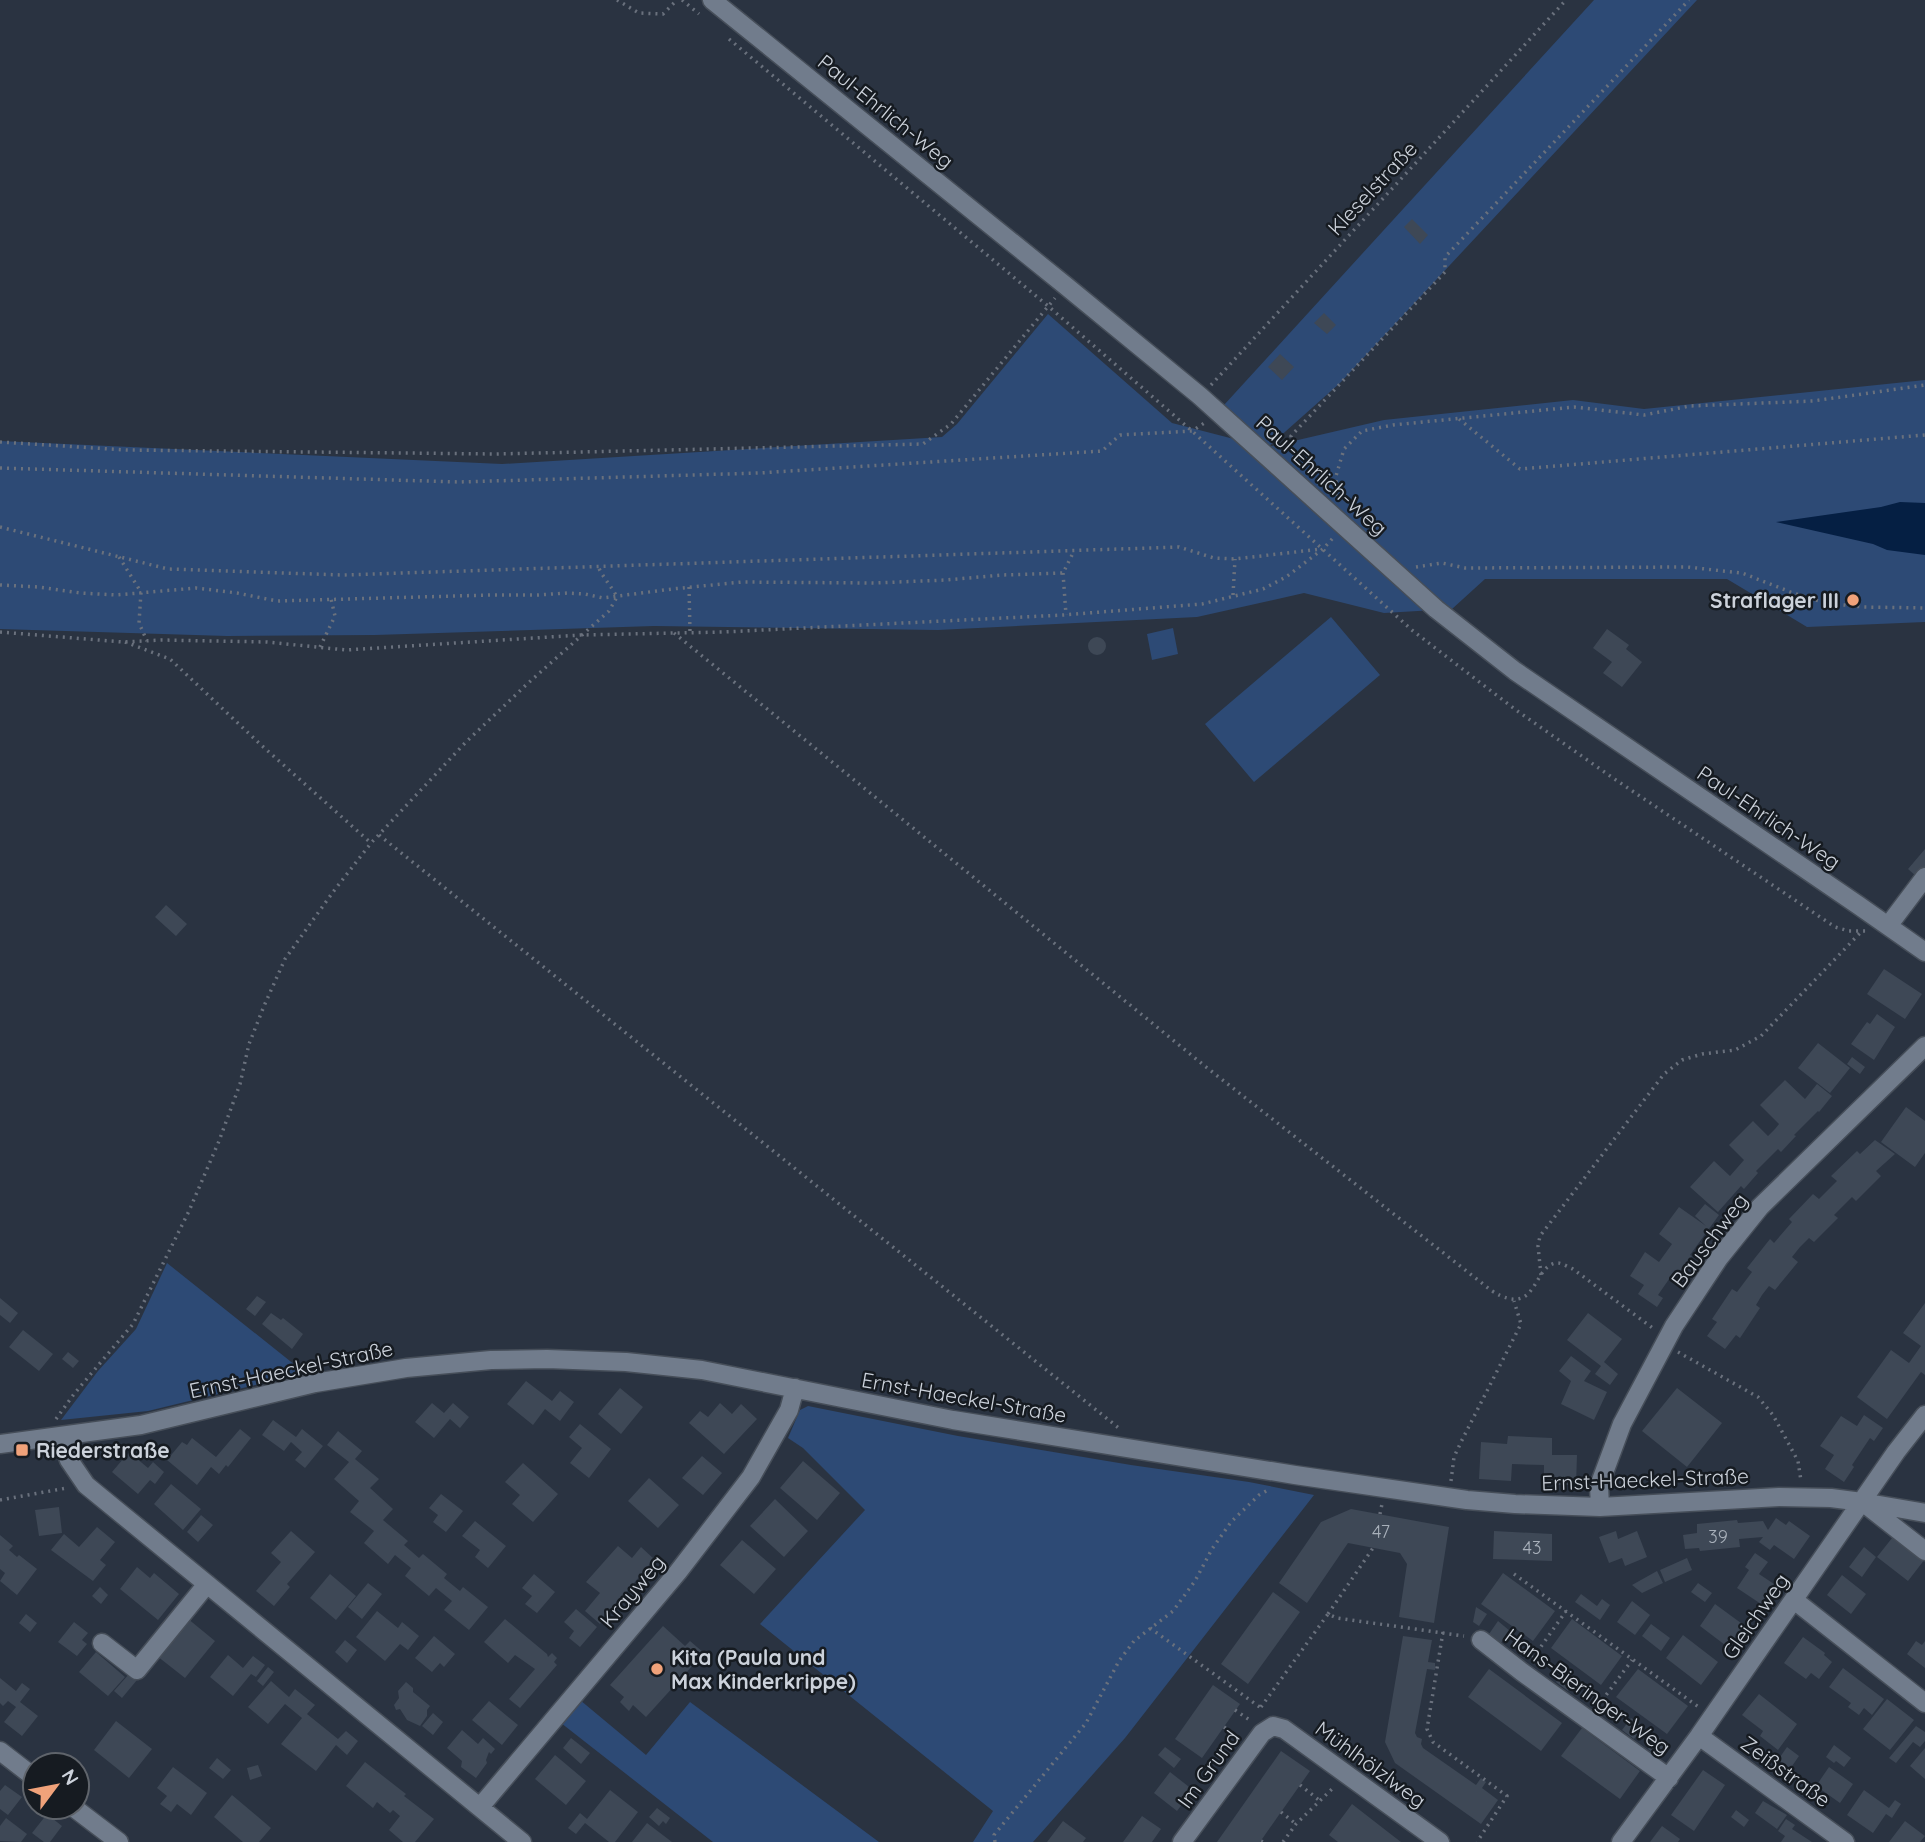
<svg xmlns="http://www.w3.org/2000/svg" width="1925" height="1842" viewBox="0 0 1925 1842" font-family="Quicksand,sans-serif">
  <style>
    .green { fill: #2d4a75 }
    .water { fill: #051f43 }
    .building { fill: #3e4856 }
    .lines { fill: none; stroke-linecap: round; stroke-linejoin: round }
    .minor-casing { stroke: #464e59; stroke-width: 21 }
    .path { stroke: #6a717d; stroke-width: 3.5; stroke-dasharray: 2 5; stroke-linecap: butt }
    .minor { stroke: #717c8c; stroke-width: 18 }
    .poi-dot { fill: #f0a27a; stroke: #161b21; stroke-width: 2.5 }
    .labels { text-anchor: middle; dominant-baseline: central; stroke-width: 5; stroke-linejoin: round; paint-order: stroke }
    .number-label { font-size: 18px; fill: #a8b0ba }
    .street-label { font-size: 21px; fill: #ccd2db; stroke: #161b21 }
    .poi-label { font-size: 21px; font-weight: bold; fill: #ccd2db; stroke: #161b21; text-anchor: start }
  </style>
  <rect width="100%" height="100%" fill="#2a3341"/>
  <path class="green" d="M1594,0h103l-357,383 -72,64 116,-27 189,-20 71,9 281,-29v242l-118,5 -80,-48h-242l-33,30 -68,4 -80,-20 -107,24 -259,13 -284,-4 -279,9 -148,1 -227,-7v-188l502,23 440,-27 15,-13 91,-110 124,109 93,24 -41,-42z
    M1331,617l49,58 -126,107 -49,-58z
    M1173,628l5,26 -26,6 -5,-26z
    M167,1263l138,110 -157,38 -87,9 37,-49 38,-42z
    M808,1406l150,30 173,29 118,17 65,13 -189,243 -92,104h-60l20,-31 -233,-187 105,-114 -62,-62 -15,-10 12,-28z
    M580,1700l66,55 44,-53 189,140h-166l-152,-119z"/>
  <path class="water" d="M1900,502l25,1v52l-38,-5 -14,-6 -97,-22 105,-15z"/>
  <path class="building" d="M1412,219l16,16 -8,9 -16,-17z
    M1324,313l12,12 -9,9 -13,-11z
    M1280,354l14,13 -12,13 -14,-13z
    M1607,629l22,16 -3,4 16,13 -20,25 -19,-14 9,-11 -19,-14z
    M1088 646a9 9 0 1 1 18 0a9 9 0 1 1-18 0Z
    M1925,849v18l-8,10 -9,-8z
    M166,905l21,19 -11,12 -21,-19z
    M1884,969l38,25 -17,25 -38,-25z
    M1877,1014l18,13 -21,33 -23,-16 16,-22 3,2z
    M1818,1043l32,25 -20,25 -32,-25z
    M1852,1057l13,10 -5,7 -13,-10z
    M1785,1080l20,19 12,-15 15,12 -13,16 -1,-1 -24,24 2,1 -15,16 -3,-3 -22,22 2,2 -14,16 -3,-3 -23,26 -28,-25 24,-26 16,15 14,-16 -15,-15 24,-24 15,15 7,-7 4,-5 -19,-19z
    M1906,1107l19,14v32l-10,14 -34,-25z
    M1875,1140l20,14 -19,17 5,5 -25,25 -4,-4 -18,18 4,3 -24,24 -5,-4 -9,9 -8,10 6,5 -23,28 -6,-4 -7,9 -6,10 4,3 -20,30 -4,-3 -11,14 -18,-13 10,-14 -5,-3 20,-30 5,3 15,-20 -5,-4 23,-29 4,4 18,-21 -3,-3 24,-25 6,5 18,-18 -6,-5 26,-25 3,3z
    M1705,1204l14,11 -29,40 2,1 -14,19 -4,-3 -16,23 5,3 -6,9 -19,-13 6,-9 -14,-9 15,-24 14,10 13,-18 -13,-10 20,-27 27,19 -11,-10z
    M257,1296l9,6 -11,14 -9,-7z
    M0,1298l18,15 -8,10 -10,-8z
    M1925,1303v72l-4,-3 -34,47 -30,-22 34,-47 18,13 12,-17 -18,-13z
    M271,1313l10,7 2,-2 20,16 -11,15 -30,-25z
    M1588,1313l34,26 -18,23 14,12 -8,11 -15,-11 6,-8 -34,-26z
    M23,1330l30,24 -14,17 -30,-24z
    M68,1352l11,9 -6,7 -11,-9z
    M1571,1356l20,15 -7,10 23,11 -13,28 -33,-16 10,-23 -12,-10z
    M526,1381l26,20 8,-10 14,11 -14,19 -15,-12 -12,16 -26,-21z
    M620,1388l23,19 -22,27 -23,-20z
    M1677,1388l45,35 -35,44 -45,-36z
    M432,1403l12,10 9,-10 16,14 -9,11 -10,-9 -16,19 -19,-16z
    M720,1403l12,11 9,-10 16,15 -33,35 -35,-31 11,-12 8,6z
    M1864,1415l19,13 -9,13 -4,-3 -18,27 2,2 -10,15 -19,-13 9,-14 -14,-9 21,-30 16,10z
    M273,1420l23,17 6,-8 21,17 -18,22 -10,-8 7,-8 -11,-10 -7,9 -22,-16z
    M580,1424l31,25 -22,29 -19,-15 12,-15 -13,-11z
    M240,1429l11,9 -23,29 -2,-2 -7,9 -8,-7 -14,18 -30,-25 15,-18 5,3 5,-7 24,19z
    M338,1431l24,20 -7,8 24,20 -9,9 23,21 -10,11 25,21 -4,4 15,13 4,-4 24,20 -3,4 16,13 3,-4 25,20 -19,23 -25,-20 8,-9 -16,-13 -7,8 -24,-20 6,-8 -16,-13 -7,9 -24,-21 10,-12 -24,-19 9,-11 -25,-22 15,-17 -22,-17z
    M1508,1436l44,2v17h25l-1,30h-32v-20l-32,-1 -1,17 -32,-2 2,-37 26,2z
    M129,1452l19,16 5,-6 11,10 -9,12 -5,-4 -12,14 -26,-22z
    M702,1456l20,17 -19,22 -21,-17z
    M803,1461l37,32 -23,27 -37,-32z
    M523,1463l35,31 -25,28 -21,-18 8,-9 -15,-13z
    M649,1478l30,27 -21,23 -30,-27z
    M171,1484l30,25 -18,21 -29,-26z
    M441,1494l22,17 -17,21 -13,-10 5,-7 -9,-7z
    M775,1499l33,32 -24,26 -34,-31z
    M59,1507l3,26 -23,3 -4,-26z
    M1351,1509l98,18 -15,96 -35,-6 8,-53 -7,-11 -52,-10 -41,60 -28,-20 42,-61z
    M201,1515l12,10 -15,17 -11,-10z
    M1776,1518l10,7 3,-4 21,15 -16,23 -20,-14 -4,5 -11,-8 4,-5 -24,2 1,8 -40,4 -1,-3 -14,1 -2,-14 14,-2v-9l40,-4 1,3 25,-2 5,9z
    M475,1521l31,25 -18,22 -13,-11 5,-7 -18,-14z
    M97,1527l18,15 -15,18 6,5 -13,16 -42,-31 13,-16 15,13z
    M291,1531l24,21 -28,32 3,3 -16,19 -18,-15 25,-29 -10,-9z
    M1494,1531l58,3v27l-59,-2z
    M1616,1531l2,8 19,-8 10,26 -22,9 -3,-8 -13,5 -10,-26z
    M1896,1533l29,26 -17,22 -31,-24z
    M0,1535l13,11 -4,4 8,7 2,-2 18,14 -20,26 -17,-14 5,-8 -5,-4z
    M742,1540l34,29 -22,25 -34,-29z
    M618,1546l14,12 9,-11 13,12 -54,65 -15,-13 15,-18 -14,-11z
    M1864,1547l12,10 -14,20 -13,-10z
    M1755,1553l13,9 -9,12 15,10 -13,20 -24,-16 12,-18 -4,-3z
    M1687,1558l5,12 -27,12 -5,-12z
    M137,1567l13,11 4,-5 25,21 -21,26 -38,-31z
    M1657,1571l6,12 -21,10 -10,-8z
    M1503,1573l52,38 -22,30 -52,-37z
    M330,1574l26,22 -20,24 -26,-22z
    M534,1574l21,18 -18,21 -12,-9 7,-8 -10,-8z
    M1842,1575l24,19 -15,20 -24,-19z
    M368,1583l14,11 -20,25 -14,-12z
    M1698,1583l14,10 -7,9 -14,-10z
    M100,1587l8,8 -7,9 -9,-8z
    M1273,1592l27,20 -52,72 -27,-20z
    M1581,1594l16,12 5,-7 8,6 -10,15 -25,-18z
    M1632,1601l18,14 -15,20 -18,-13z
    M1715,1604l30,22 -16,22 -29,-22z
    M1476,1607l11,7 -8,12 -6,-4z
    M576,1609l21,18 -17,20 -11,-9 5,-7 -10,-9z
    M377,1611l21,17 4,-6 17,14 -11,14 -8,-6 -15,17 -29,-24z
    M26,1614l11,9 -7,9 -11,-9z
    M187,1618l28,23 -30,37 -28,-22z
    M505,1619l42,35 1,3 4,-4 5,5 -3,4 3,3 -37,43 -11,-9 26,-30 -20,-14 -7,8 -24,-21z
    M1572,1619l50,37 -21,29 -50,-37z
    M1498,1621l12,10 -9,12 -12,-9z
    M74,1622l14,11 -6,7 5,4 -10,12 -19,-14z
    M1651,1624l19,14 -9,13 -19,-15z
    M663,1626l22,20 5,-5 14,12 -58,64 -13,-12 -4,6 -9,-9 4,-5 -14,-12z
    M1683,1635l35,27 -17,23 -35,-27z
    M434,1636l21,18 -11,13 -4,-4 -8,9 -17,-14z
    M1403,1636l29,4 -4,22 7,1v7l-8,-1 -12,64 2,4 5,2 -1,5 2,4 53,37 5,-7 5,4 -4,6 16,12 -17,24 -86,-61 -10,-21z
    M1803,1637l22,16 -1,2 8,7 -13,17 -8,-6 -5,6 -22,-16z
    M345,1640l12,10 -10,13 -12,-11z
    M1916,1641l6,4 3,-4v27l-18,-14z
    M96,1652l29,25 -17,19 -29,-24z
    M228,1655l15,13 10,-12 12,9 -9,12 -5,-3 -18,22 -23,-19z
    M268,1667l6,5 -11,14 -6,-5z
    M1843,1668l41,31 -12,16 -8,-7 -5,7 -11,-8 3,-4 -22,-16z
    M1489,1669l73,54 -21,28 -73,-54z
    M1565,1669l12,10 -9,12 -12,-9z
    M1638,1669l50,37 -21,28 -51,-37z
    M129,1674l8,6 -15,18 -8,-7z
    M0,1678l16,13 6,-8 8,6 -10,13 18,14 -16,20 -18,-14 12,-15 -8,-6 -5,5 -3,-3z
    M271,1681l18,16 6,-8 20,16 -8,9 31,25 8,-8 12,10 -11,14 -11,-10 -20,26 -35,-27 21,-26 -17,-14 -17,20 -20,-17z
    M406,1682l7,6v4l17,14 -3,4v6l-7,10 -13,-6 -7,-11 -4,1 -2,-5 5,-7 -1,-7z
    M1213,1685l27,19 -38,54 -27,-19z
    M1759,1694l38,30 -19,26 -18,-14 3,-5 -21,-16z
    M1887,1699l27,21 -24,30 -27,-21z
    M489,1701l29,24 -16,20 -30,-25z
    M433,1713l10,9 -10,13 -11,-9z
    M1631,1718l12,9 -9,12 -12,-9z
    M116,1721l36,28 -23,29 -35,-28z
    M1916,1726l9,6v9l-5,6 -7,-5 -17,21 -7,-5z
    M1582,1728l58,43 -20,28 -59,-43z
    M462,1730l16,14 5,-6 12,11 -4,5 -2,-2 -3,8 1,3 -11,15 -15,-11 1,-6 -15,-13z
    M1657,1736l12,9 -9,13 -12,-9z
    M571,1738l19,15 -9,11 -18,-16z
    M1834,1745l17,13 -7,9 -8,-6 -2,2 -8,-6z
    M1165,1747l16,12 -7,9 -16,-13z
    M1787,1747l12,9 -9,13 -12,-9z
    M1925,1748v31l-15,-13z
    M1281,1751l29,20 -29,41 -21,30h-43z
    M555,1755l31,26 -20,24 -31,-26z
    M217,1758l14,12 -8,9 -14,-11z
    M365,1762l41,32 -2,2 30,23 -19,23h-12l-14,-12 11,-14 -7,-6 -3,3 -13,-11 -4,6 -27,-22z
    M258,1765l4,11 -12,4 -3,-12z
    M173,1767l34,26 -16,22 -14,-11 -6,8 -11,-8 7,-8 -10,-8z
    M1829,1767l24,17 -13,19 -24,-17z
    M1703,1770l22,15 -31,46 -23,-16z
    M1170,1772l23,18 -16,21 -23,-18z
    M5,1785l17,12 -14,18 -8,-6v-18z
    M610,1790l28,22 -23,30h-6l-24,-19 -9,11 -8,-6 12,-15 7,6z
    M1864,1790l25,18 6,-8 6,4 -9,14 -6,-4 -13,19 -26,-18z
    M232,1795l39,33 -12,14h-16l-29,-25z
    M1763,1801l24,14 -10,14 -22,-16z
    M1352,1804l36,28 13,10h-63l-9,-7z
    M657,1808l13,10 -4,6 -3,-3 -4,5 -10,-9z
    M1736,1810l13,10 -5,7 -13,-10z
    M47,1814l15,12 -12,16h-6l-12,-9z
    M1142,1816l19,13 -9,13h-29z
    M6,1818l21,16 -6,8 -21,-1v-15z
    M1786,1819l9,6 -3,4 20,13h-31l4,-6 -7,-5z
    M1063,1821l23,17 -3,4h-36z
    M1905,1821l20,15 -5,6h-31z
    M647,1823l25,19h-40z
    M1662,1826l18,13 -2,3h-28z"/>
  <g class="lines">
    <defs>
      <path id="minor" d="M712,0l354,286 134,110 236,213 79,62 343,234 67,47
        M1888,926l37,-49
        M61,1437l8,23 17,25 436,357
        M0,1444l141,-19 174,-42 91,-15 85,-8 56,-1 79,3 76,8 251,50 342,55 172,25 48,4 85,3 179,-10 52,1 31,4 63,11
        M1865,1504l60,47
        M1600,1507l-1,-21 23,-62 52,-98 45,-68 41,-51 165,-161
        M1794,1600l131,103
        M1481,1640l41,32 147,106
        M102,1643l35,27 70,-86
        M1699,1736l146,106
        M0,1751l35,27
        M73,1807l46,35
        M480,1807l198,-235 73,-95 38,-67 6,-22
        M1182,1842l80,-109 11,-7 11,3 156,113
        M1621,1842l78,-106 197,-284 29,-37"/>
    </defs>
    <use href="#minor" class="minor-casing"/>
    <path class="path" d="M617,0l22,13 24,1 14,-14
      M682,0l17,14
      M729,39l319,267 144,125 221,200 103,79 97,68 222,149 14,4h17
      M1211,385l355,-385
      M1459,419l61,50 405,-34
      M0,442l126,8 370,4 427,-10 28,-20 104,-126
      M1294,458l-3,-22 154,-164v-15l244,-257
      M0,468l459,14 300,-9 343,-22 18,-16 72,-4 14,-9
      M1336,496v-20l8,-27 18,-18 31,-6 181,-18 70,8 46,-9 123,-5 112,-16
      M0,527l168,42 175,6 836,-28 35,11 21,1 86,-10
      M119,557l22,35 -2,31 8,18
      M1416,567l26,-4 23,5 222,-1 55,6 51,20 33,10 37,4 62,1
      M1063,573l3,42
      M0,585l38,2 43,6 35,2 80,-7 41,5 40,8 213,-6h48l29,-2 18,1 18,4 69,-9 70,-7 132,1 72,-3 56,-5 61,-2 10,-20
      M689,587l1,45
      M1233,595l2,-36
      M0,632l123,10 38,-2 106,2 79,8 235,-15 143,-3 339,-17 139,-11 61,-15 23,-12 37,-28 10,-11
      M674,633l532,434 286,224c47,29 40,-28 66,-28 4,0 10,4 15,6l81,60
      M125,642l45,17 90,85 111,99
      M320,647l15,-31 -4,-17
      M379,835l741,594
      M1541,1275l-3,-29 2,-10 124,-162 18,-14 20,-6 33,-4 26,-14 101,-105
      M1678,1352l80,45 15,18 25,46 3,20
      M56,1419l18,-25 59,-70 56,-113 30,-70 21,-57 9,-40 15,-38 21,-47 48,-67 38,-49 95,-101 60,-57 83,-74 8,-14c-5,-10 -16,-22 -19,-31
      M1451,1481l3,-24 7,-15 60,-118 -7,-23
      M0,1500l67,-12
      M1380,1514l2,-10
      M1514,1574l186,134
      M1328,1614l45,-66
      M1150,1628l111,80
      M1443,1632l-16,97 6,13 74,54 -30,46
      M1533,1658l33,-47
      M1598,1706l34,-46
      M1261,1707l67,-93 9,4 127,18
      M1235,1710l16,11
      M1224,1727l16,11
      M1300,1785l19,15
      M1281,1812l15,12
      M1261,1841l2,1
      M995,1842l-1,-7 92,-112 33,-62 15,-20 39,-30 22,-30 17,-32 19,-27 28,-27 9,-5
      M1283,1842l13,-18 39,-38"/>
    <use href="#minor" class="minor"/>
  </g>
  <g class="poi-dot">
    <circle cx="1853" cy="600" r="7"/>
    <rect x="15" y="1443" width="14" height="14" rx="3.5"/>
    <circle cx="657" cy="1669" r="7"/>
  </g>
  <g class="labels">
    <g class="number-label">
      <text x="1381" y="1531">47</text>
      <text x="1718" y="1536">39</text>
      <text x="1532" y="1547">43</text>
    </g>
    <g class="street-label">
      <text transform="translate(886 111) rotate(39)">Paul-Ehrlich-Weg</text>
      <text transform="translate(1372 188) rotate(-47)">Kleselstraße</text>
      <text transform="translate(1322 475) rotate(42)">Paul-Ehrlich-Weg</text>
      <text transform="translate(1769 817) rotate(34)">Paul-Ehrlich-Weg</text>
      <text transform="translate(1709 1240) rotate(-53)">Bauschweg</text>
      <text transform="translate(291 1369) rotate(-12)">Ernst-Haeckel-Straße</text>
      <text transform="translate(964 1397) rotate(10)">Ernst-Haeckel-Straße</text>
      <text transform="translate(1645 1479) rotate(-2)">Ernst-Haeckel-Straße</text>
      <text transform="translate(632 1591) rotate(-50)">Krayweg</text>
      <text transform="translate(1755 1616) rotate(-55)">Gleichweg</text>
      <text transform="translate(1588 1691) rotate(36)">Hans-Bieringer-Weg</text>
      <text transform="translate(1371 1764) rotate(36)">Mühlhölzlweg</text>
      <text transform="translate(1208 1769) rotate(-54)">Im Grund</text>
      <text transform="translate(1786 1771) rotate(36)">Zeißstraße</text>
    </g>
    <g class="poi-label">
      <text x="1839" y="600" text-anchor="end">Straflager III</text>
      <text x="36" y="1450">Riederstraße</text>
      <text x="671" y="1657">Kita (Paula und<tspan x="671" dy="24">Max Kinderkrippe)</tspan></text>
    </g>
  </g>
  <g transform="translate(56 1786) rotate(58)"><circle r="33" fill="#161b21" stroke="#5f646b" stroke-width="2"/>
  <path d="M0-5L12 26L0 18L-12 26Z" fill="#f0a27a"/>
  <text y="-10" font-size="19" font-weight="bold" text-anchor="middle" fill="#ccd2db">N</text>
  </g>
</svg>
